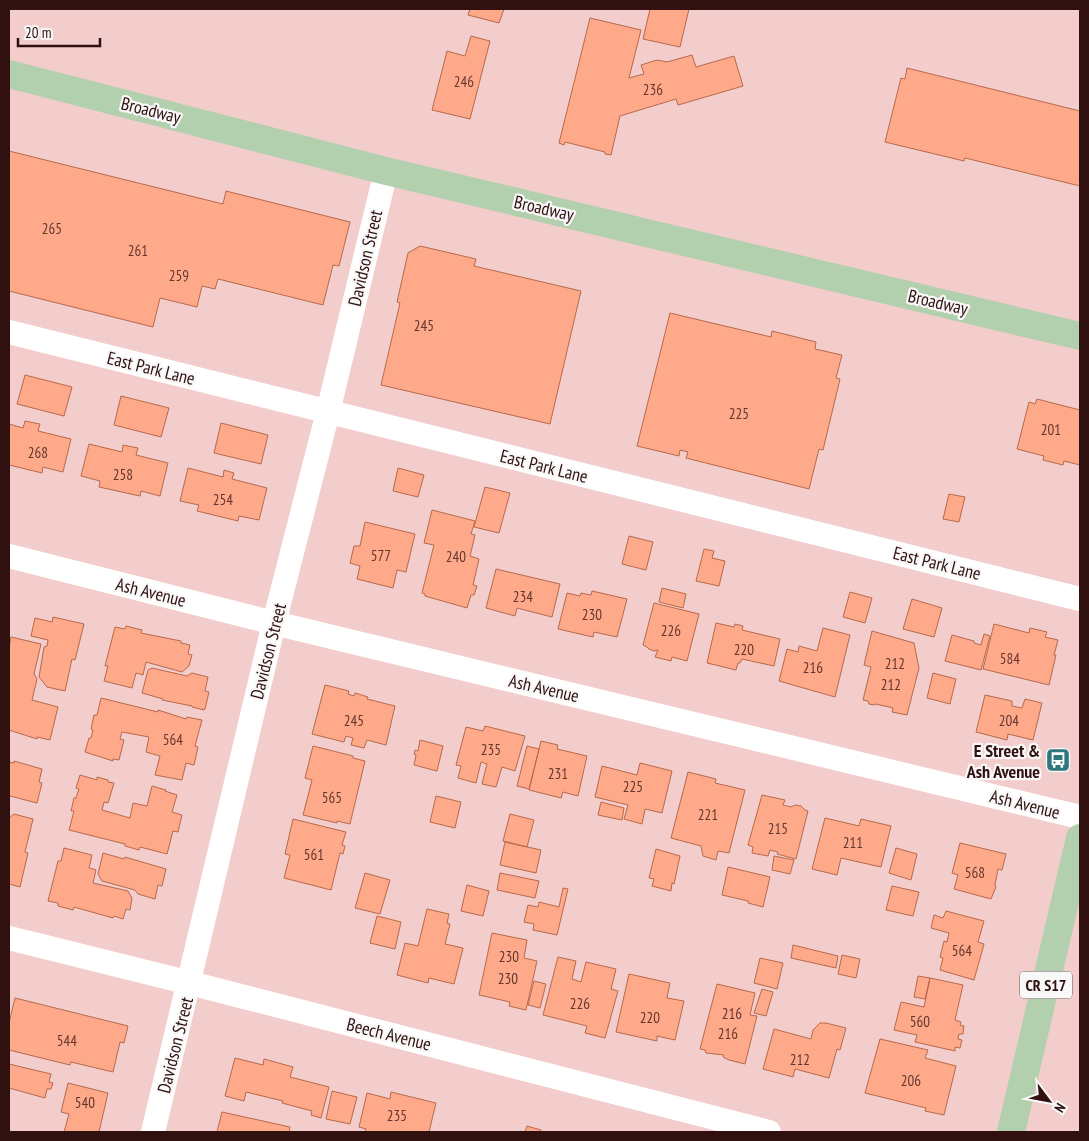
<svg xmlns="http://www.w3.org/2000/svg" width="1089" height="1141" viewBox="0 0 1089 1141" font-family="'PT Sans Narrow',sans-serif">
  <style>
    .building { fill: #fea98a; stroke: #b7694b }
    .lines { fill: none; stroke-linecap: round; stroke-linejoin: round }
    .street { stroke: #fff; stroke-width: 24 }
    .primary { stroke: #b2d0ad; stroke-width: 28 }
    .labels { text-anchor: middle; dominant-baseline: central; stroke-width: 4.5; stroke-linejoin: round; paint-order: stroke }
    .number-label { font-size: 15px; fill: #64362e }
    .shield { fill: #f8f8f8; stroke: #6d5656; stroke-width: 1 }
    .shield-label { font-size: 16px; font-weight: bold; fill: #311010 }
    .street-label { font-size: 18px; fill: #311010; stroke: #f8f8f8 }
    .poi-label { font-size: 18px; font-weight: bold; fill: #311010; stroke: #f8f8f8; text-anchor: end }
  </style>
  <rect width="100%" height="100%" fill="#f3cdcb"/>
  <path class="building" d="M470,9h34l-5,14 -31,-8z
    M650,9h39l-9,38 -37,-8z
    M590,18l51,12 -12,48 15,-4 -3,-9 16,-5 10,2 25,-7 4,12 38,-11 9,30 -65,19 -2,-6 -56,17 -9,39 -6,-1v-2l-40,-10 -1,3 -5,-2z
    M471,36l19,5 -20,78 -38,-9 15,-59 18,5z
    M907,68l173,43v75l-115,-28 -1,3 -79,-19 16,-64 4,1z
    M9,151l214,53 3,-13 124,31 -11,44 -6,-1 -10,40 -105,-26 -3,10 -13,-3 -5,21 -37,-9 -7,29 -144,-36z
    M420,246l56,13 -2,7 107,25 -31,133 -169,-39 19,-82 -3,-1 11,-49z
    M670,313l101,24 1,-6 44,11 -1,7 27,6 -6,23 4,1 -17,71 -4,-1 -10,40 -123,-31 2,-6 -8,-2 -1,6 -42,-10z
    M25,375l47,12 -8,29 -47,-12z
    M121,396l48,12 -8,29 -47,-12z
    M1037,399l43,11v55l-16,-4 -1,4 -20,-5 1,-4 -27,-7 12,-47 6,2z
    M25,421l15,3 -2,7 33,8 -8,33 -20,-5 -1,6 -33,-8v-41l14,4z
    M221,423l47,12 -7,29 -47,-11z
    M89,444l33,8 1,-7 15,3 -2,7 32,8 -8,33 -19,-5 -1,5 -41,-9 1,-6 -19,-5z
    M188,468l35,9 1,-7 10,3 -2,6 35,9 -8,32 -20,-4 -1,5 -41,-10 2,-6 -19,-4z
    M398,468l26,7 -6,22 -25,-6z
    M485,487l25,6 -11,40 -25,-6z
    M949,494l16,3 -6,25 -16,-3z
    M432,510l43,11 -4,13 4,1 -5,21 9,3 -6,26 4,1 -3,9h-3l-4,13 -42,-12v-2l-3,-1 12,-48 -10,-2z
    M365,522l50,12 -9,38 -9,-2 -4,18 -36,-9 3,-13 -10,-3 4,-17h6z
    M629,536l24,6 -7,28 -24,-6z
    M704,549l10,2 -2,7 13,3 -6,25 -23,-5z
    M496,569l64,15 -8,33 -35,-9 -2,8 -29,-8z
    M662,588l24,6 -3,14 -24,-6z
    M592,591l35,8 -10,38 -23,-5 -1,5 -35,-8 9,-36 13,3 1,-3 10,2z
    M850,592l22,6 -7,25 -22,-6z
    M912,599l30,9 -8,29 -31,-8z
    M654,603l45,11 -12,47 -15,-4 -1,4 -16,-4 3,-7 -4,1 -5,-2 -2,-2 -4,-2z
    M53,617l31,7 -9,36 -3,-1 -7,32 -18,-4 -8,-10 5,-30 3,-1 1,-6 -17,-4 4,-18 17,4z
    M716,623l18,4 1,-3 8,2 -1,4 38,9 -6,27 -32,-7 -2,4h-2l-2,7 -29,-7z
    M994,624l35,9 1,-5 17,4 -2,5 13,3 -4,15h2l-7,30 -66,-16z
    M126,626l16,4 -1,3 40,8v2l9,2 -2,9 4,1 -3,11 -7,6 -36,-10 -3,13 -7,-2 -4,15 -28,-7 4,-15h-3l10,-39 10,2z
    M823,628l27,7 -15,62 -56,-16 8,-32 11,3 1,-6 18,5z
    M872,631l42,12 5,25 -12,47 -15,-3 1,-4 -17,-4 -2,1 -5,-1 -1,-3 -5,-1 8,-33 -7,-2z
    M984,634l6,2 -9,34 -36,-9 7,-26 22,6v2l7,2z
    M11,637l30,7 -7,30 3,5 -5,21 26,7 -8,33 -13,-3v2l-28,-9v-83z
    M152,668l35,8 5,-3 16,4 -3,14 4,1 -4,17 -1,1 -12,-3v-1l-30,-6 1,-1 -21,-6 6,-23z
    M933,673l23,6 -6,25 -23,-6z
    M325,685l24,6 -1,3 6,2 1,-3 13,4 -1,2 28,7 -9,39 -19,-5 -3,8 -13,-3 2,-7 -7,-2 -2,6 -32,-8z
    M985,695l27,6v5l10,2 3,-9 17,4 -9,37 -25,-6 -1,6 -31,-8z
    M101,698l57,14v-2l28,9 1,-2 15,3 -7,26 3,1 -4,18 -8,-2 -4,17 -27,-5 5,-19 -14,-4 3,-15 -27,-5 -2,7 4,1 -5,20 -6,-1v2l-28,-9 4,-14h2l2,-8 -2,-1 3,-14h3z
    M485,726l40,10 -10,35 -13,-4 -6,20 -14,-3 5,-20 -6,-2 -5,21 -18,-5 3,-12 -5,-1 10,-38 17,4z
    M420,740l23,6 -6,25 -23,-6 2,-10 -2,-1 1,-4 3,1z
    M541,741l17,4 -1,4 30,7 -9,40 -15,-4 -2,6 -32,-8z
    M313,746l40,10v2l12,3 -15,63 -13,-3v2l-34,-8 9,-35 -7,-2z
    M527,746l12,3 -10,40 -12,-3z
    M14,761l28,8 -3,13 3,1 -5,20 -27,-7 -1,3v-37l5,1z
    M640,763l32,8 -10,42 -17,-4 -3,15 -18,-5 4,-14 -33,-8 7,-31 35,9z
    M688,772l28,7 -1,4 30,7 -16,63 -11,-2 -2,9 -13,-4 -2,-10 -30,-8z
    M80,775l17,5v-3l11,3v2l6,1 -6,20 -4,-1 -2,8 28,8 3,-15 14,3 5,-20 14,4 -1,1 12,4 -5,17 10,3 -4,17 -5,-1 -6,23 -27,-7 -1,3 -14,-4v-2l-56,-14 5,-19h-3l3,-13h2l3,-9 -3,-1z
    M762,795l23,5 -2,5 8,2 4,-2 6,1 4,4 3,1 -12,48 -19,-5 1,-2 -8,-2 -2,6 -16,-3 1,-6 -5,-2z
    M436,796l25,6 -6,26 -25,-6z
    M601,802l23,6 -2,12 -24,-5z
    M14,814l19,5 -8,33 3,1 -8,34 -11,-3v-66z
    M510,814l24,6 -7,27 -24,-6z
    M825,818l34,8 2,-7 30,7 -10,41 -40,-9 -4,17 -25,-6z
    M293,819l53,13 -4,13 3,1 -2,8 -3,-1 -9,37 -47,-12 6,-23 -5,-1z
    M505,842l36,8 -5,23 -36,-8z
    M960,843l46,11 -4,16 -4,-1 -3,16 1,2 -5,12 -37,-10 4,-14 -6,-2z
    M64,848l28,7 -3,13 7,2 -3,13 35,8 4,7 -2,12 -4,-1 -3,10 -9,-3 -1,2 -39,-11 -1,3 -15,-4v-3l-10,-2 10,-40h3z
    M896,848l21,6 -6,26 -22,-7z
    M656,849l24,7 -6,28 -2,-1 -1,8 -19,-5 2,-7 -5,-1z
    M103,853l21,6 1,-2 41,12 -4,17 -4,-1 -3,14 -17,-5 -3,-4 -33,-9 -4,-7z
    M774,856l20,4 -4,14 -18,-4z
    M728,867l42,10 -7,30 -15,-4v-2l-26,-6z
    M365,873l25,7 -10,34 -25,-6z
    M500,873l39,8 -4,17 -38,-8z
    M467,885l22,6 -6,25 -22,-5z
    M892,886l27,6 -6,24 -27,-6z
    M563,888l5,1 -11,46 -24,-5 1,-6 -10,-2 4,-17 10,2 1,-5 20,5z
    M427,909l22,5 -2,9 3,1 -5,20 18,4 -9,36 -25,-6 -1,5 -31,-8 8,-32 13,3z
    M946,911l38,10 -6,21 6,2 -10,36 -34,-10 3,-12 -3,-1 4,-16 3,1 2,-9 -18,-5 3,-13 9,3z
    M377,916l24,6 -6,27 -25,-6z
    M492,933l35,7 -3,18 13,3 -11,49 -17,-4 1,-4 -31,-7z
    M793,945l45,11 -2,12 -45,-10z
    M842,955l18,4 -4,19 -18,-4z
    M558,957l18,4 -4,18 9,3 5,-20 30,7 -5,20 7,2 -13,47 -20,-5 2,-7 -44,-11z
    M760,958l23,5 -6,26 -23,-6z
    M629,974l41,9 -3,15 17,3 -9,39 -18,-4v5l-41,-9z
    M918,976l12,2 -5,21 -11,-2z
    M930,978l33,7 -8,35 6,2 -1,3 4,1 -1,8h-4l-1,5 4,1 -2,8 -5,-1v4l-40,-9 2,-7 -23,-5 7,-28 23,5z
    M534,981l12,3 -6,24 -12,-3z
    M717,984l38,9 -5,22 7,1 -12,48 -16,-4 -6,-3 1,-2 -18,-2 -1,-3 -5,-1z
    M762,989l11,3 -7,24 -12,-3z
    M15,998l113,28 -4,17 -4,-1 -7,30 -42,-10 -1,3 -61,-15v-27z
    M820,1023h6l20,5 -6,22 -3,-1 -8,29 -34,-9 -2,8 -30,-8 11,-40 37,10 2,-9z
    M880,1039l48,11 -3,8 31,8 -12,49 -19,-4 1,-3 -61,-15z
    M235,1058l28,7 1,-6 29,8 -3,10 39,10 -8,31 -10,-3 1,-4 -30,-8 1,-2 -37,-9 -2,9 -19,-5z
    M9,1064l42,10 -2,8 4,1 -2,6h-4l-2,9 -36,-10z
    M68,1083l40,10 -9,39h-35l5,-18 -8,-2z
    M332,1091l25,6 -7,27 -24,-5z
    M391,1092l45,11 -7,29h-64l1,-3 -7,-2 8,-34 23,6z
    M222,1112l68,15 -1,5h-72z
    M527,1126l14,4v2h-16z"/>
  <g class="lines">
    <path class="street" d="M9,332l1071,267
      M9,556l265,67 806,194
      M9,938l181,45 579,149
      M153,1132l121,-509 54,-211 58,-241"/>
    <path class="primary" d="M9,74l377,97 694,165
      M1011,1132l69,-294"/>
  </g>
  <defs>
    <symbol id="bus-square" viewBox="-11 -11 22 22"><rect x="-9" y="-9" width="18" height="18" rx="4" fill="#2e777c" stroke="#f8f8f8"/><path d="M-5-6H5V4H4V6H2V4H-2V6H-4V4H-5ZM-3.5-4V0h7V-4ZM-3.5 1.2v1.5H-2V1.2ZM2 1.2v1.5H3.5V1.2Z" fill="#fff"/></symbol>
  </defs>
  <g fill-rule="evenodd">
    <use href="#bus-square" x="1044" y="746" width="28" height="28"/>
  </g>
  <g class="labels">
    <g class="number-label">
      <text x="464" y="81">246</text>
      <text x="653" y="89">236</text>
      <text x="52" y="228">265</text>
      <text x="138" y="250">261</text>
      <text x="179" y="275">259</text>
      <text x="424" y="325">245</text>
      <text x="739" y="413">225</text>
      <text x="1051" y="429">201</text>
      <text x="38" y="452">268</text>
      <text x="123" y="474">258</text>
      <text x="223" y="499">254</text>
      <text x="381" y="555">577</text>
      <text x="456" y="556">240</text>
      <text x="523" y="596">234</text>
      <text x="592" y="614">230</text>
      <text x="671" y="630">226</text>
      <text x="744" y="649">220</text>
      <text x="1010" y="658">584</text>
      <text x="895" y="663">212</text>
      <text x="813" y="667">216</text>
      <text x="891" y="684">212</text>
      <text x="354" y="720">245</text>
      <text x="1009" y="720">204</text>
      <text x="173" y="739">564</text>
      <text x="491" y="749">235</text>
      <text x="558" y="773">231</text>
      <text x="633" y="786">225</text>
      <text x="332" y="797">565</text>
      <text x="708" y="814">221</text>
      <text x="778" y="828">215</text>
      <text x="853" y="842">211</text>
      <text x="314" y="854">561</text>
      <text x="975" y="872">568</text>
      <text x="962" y="950">564</text>
      <text x="509" y="956">230</text>
      <text x="508" y="978">230</text>
      <text x="580" y="1003">226</text>
      <text x="732" y="1013">216</text>
      <text x="650" y="1017">220</text>
      <text x="920" y="1021">560</text>
      <text x="728" y="1033">216</text>
      <text x="67" y="1040">544</text>
      <text x="800" y="1059">212</text>
      <text x="911" y="1080">206</text>
      <text x="85" y="1102">540</text>
      <text x="397" y="1115">235</text>
    </g>
    <rect class="shield" x="1020" y="971.5" width="52" height="27" rx="4"/>
    <g class="shield-label">
      <text x="1046" y="985">CR S17</text>
    </g>
    <g class="street-label">
      <text transform="translate(151 110) rotate(14)">Broadway</text>
      <text transform="translate(544 208) rotate(13)">Broadway</text>
      <text transform="translate(365 258) rotate(-77)">Davidson Street</text>
      <text transform="translate(938 302) rotate(13)">Broadway</text>
      <text transform="translate(151 368) rotate(14)">East Park Lane</text>
      <text transform="translate(544 466) rotate(14)">East Park Lane</text>
      <text transform="translate(937 563) rotate(14)">East Park Lane</text>
      <text transform="translate(151 592) rotate(14)">Ash Avenue</text>
      <text transform="translate(268 651) rotate(-76)">Davidson Street</text>
      <text transform="translate(544 688) rotate(13)">Ash Avenue</text>
      <text transform="translate(1025 804) rotate(14)">Ash Avenue</text>
      <text transform="translate(389 1034) rotate(14)">Beech Avenue</text>
      <text transform="translate(175 1045) rotate(-76)">Davidson Street</text>
    </g>
    <g class="poi-label">
      <text x="1040" y="750">E Street &amp;<tspan x="1040" dy="21">Ash Avenue</tspan></text>
    </g>
  </g>
  <rect width="1089" height="1141" fill="none" stroke="#311010" stroke-width="20"/>
  <g transform="translate(1049 1101) rotate(122)" stroke="#f8f8f8" stroke-width="4" paint-order="stroke">
  <path d="M0-4L9 19L0 12L-9 19Z" fill="#311010"/>
  <text y="-8" font-size="14" font-weight="bold" text-anchor="middle" fill="#311010">N</text>
  </g>
  <path d="M18 38v8h82v-8" fill="none" stroke="#311010" stroke-width="2.5"/>
  <text x="25" y="38" font-size="15" fill="#311010" stroke="#f8f8f8" stroke-width="4" paint-order="stroke">20 m</text>
</svg>
